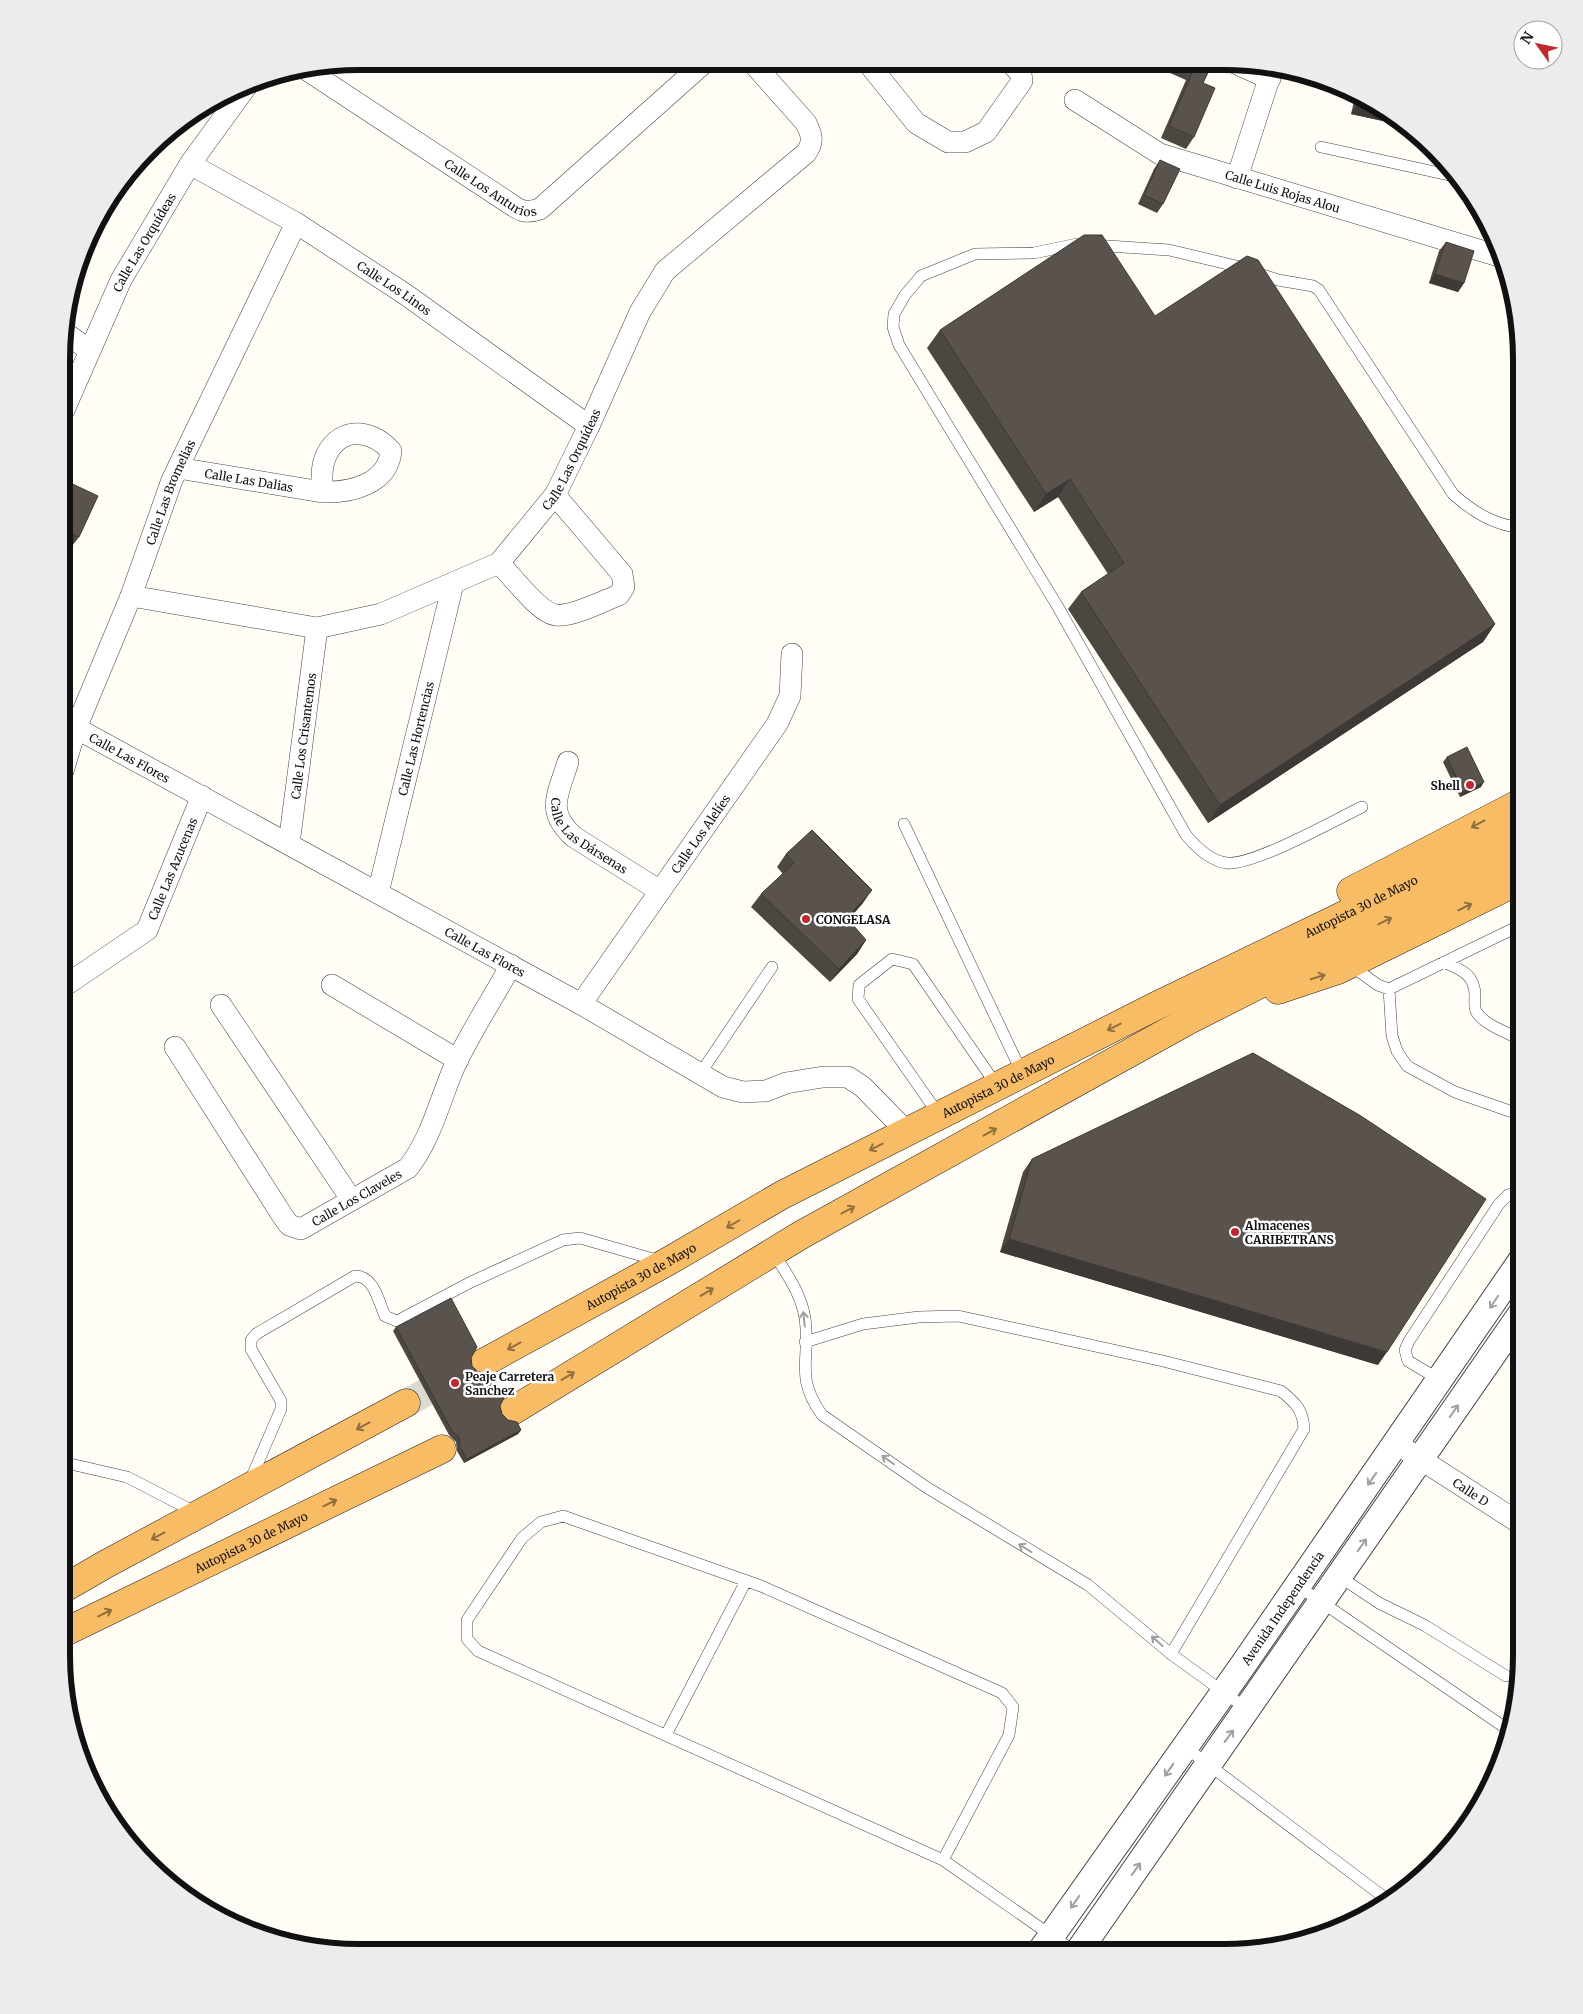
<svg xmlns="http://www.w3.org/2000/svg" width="1583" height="2014" viewBox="0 0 1583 2014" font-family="Merriweather,serif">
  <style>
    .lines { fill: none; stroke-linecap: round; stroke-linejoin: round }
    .trunk-tunnel { stroke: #dbdad3; stroke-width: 28; stroke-dasharray: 28 14; stroke-linecap: butt }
    .service-casing { stroke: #444; stroke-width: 12 }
    .minor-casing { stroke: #444; stroke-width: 22 }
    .tertiary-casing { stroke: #444; stroke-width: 28 }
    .trunk-casing { stroke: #222; stroke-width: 29 }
    .service { stroke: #fff; stroke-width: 11 }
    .minor { stroke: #fff; stroke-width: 21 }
    .tertiary { stroke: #fff; stroke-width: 26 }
    .trunk { stroke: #f7bc64; stroke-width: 28 }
    .wall { fill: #4d4742 }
    .shaded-wall { fill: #3f3936 }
    .building { fill: #5a524d; stroke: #3f3936 }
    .oneway { stroke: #906f3f }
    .oneway2 { stroke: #a0a0a0 }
    .poi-dot { fill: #c4262e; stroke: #fff; stroke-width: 2 }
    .labels { text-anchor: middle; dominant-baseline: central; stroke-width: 5; stroke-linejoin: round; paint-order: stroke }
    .street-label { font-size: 12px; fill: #111; stroke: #fff }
    .poi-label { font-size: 12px; font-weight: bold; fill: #111; stroke: #fff; text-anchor: start }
    .rim { fill: none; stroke: #111; stroke-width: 6 }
  </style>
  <rect width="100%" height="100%" fill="#fffdf5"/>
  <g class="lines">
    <path class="trunk-tunnel" d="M406,1403l53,-28"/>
    <defs>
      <path id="service" d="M1321,147l137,30
        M1362,807c-27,13 -109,59 -135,56 -17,-2 -31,-16 -41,-28l-128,-228 -159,-262 -6,-18 1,-13 11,-19 16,-19 54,-22 59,-1 43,-9 92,6 67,16 42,14 35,6 6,4 134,204c20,18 41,31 69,34
        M904,824l118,249
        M1444,962c17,8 31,12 31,34 0,4 -1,11 1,15 7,14 33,22 45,29
        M1350,965l28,20 11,4 132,-64
        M1389,989l3,47 5,15 10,15 48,26 66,23
        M700,1074l72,-107
        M939,1115l-81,-116 1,-14 33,-26 21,5 84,122
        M773,1252c13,21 28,41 32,66 6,41 -11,58 17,97l104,72 162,98 83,69 76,55
        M805,1342l58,-18 56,-7 39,-1 205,45 118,30c15,12 22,19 23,38l-133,225
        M1440,1380l-32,-19 -3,-11 4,-9 90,-137 9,-9 10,-2 3,2
        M62,1462l65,15 70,36
        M250,1481l31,-72v-8l-30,-52v-9l5,-6 99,-58c19,0 23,24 30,40l12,5 74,-39 92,-42 17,-2 80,23
        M1340,1577l39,26 45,22 82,51
        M1298,1586l212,145
        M666,1735l80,-154
        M1185,1747l204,154
        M943,1860l66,-125 4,-28 -11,-14 -241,-107 -198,-70 -22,6 -19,16 -55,82v19l11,12 465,209 132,92"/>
      <g id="minor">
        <path d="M868,63l48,60 32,19h17l21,-10 36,-51 -1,-7 -10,-11"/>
        <path d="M1237,64l33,15"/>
        <path id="s1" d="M307,70l205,135c10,7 16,8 28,4l165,-147"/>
        <path id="s2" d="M1075,100l85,54 342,103"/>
        <path id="s3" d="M190,164l106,59 109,71 184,132"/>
        <path d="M1237,178l36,-112"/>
        <path d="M64,332l25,18"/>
        <path id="s4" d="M64,410l57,-130 69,-116 56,-77"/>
        <path id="s5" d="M178,468l144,24c29,1 66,-8 69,-41 -21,-24 -55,-25 -67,10 -3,10 -2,21 -2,31"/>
        <path d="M499,563c13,13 40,50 57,52 17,2 47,-14 63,-20l5,-8 -2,-13 -67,-79"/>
        <path id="s6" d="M131,596l186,32 64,-14 118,-51 56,-68 34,-69 51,-114 25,-41 141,-118c8,-11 6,-18 0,-30l-54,-61"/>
        <path id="s7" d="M63,721l518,283 142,83 20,5 23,-1 20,-8 37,-6h25l15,10 43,44"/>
        <path id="s8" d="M568,762c-10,33 -23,49 6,75l86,54"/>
        <path id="s9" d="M63,771l13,-43 55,-132 41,-116 124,-257"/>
        <path id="s10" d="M289,844l28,-216"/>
        <path id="s11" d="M378,893l75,-309"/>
        <path d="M332,985l126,75"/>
        <path id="s12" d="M63,987l84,-57 55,-134"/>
        <path id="s13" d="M581,1004l196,-280 13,-28 2,-42"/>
        <path d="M221,1005l130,194"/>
        <path id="s14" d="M175,1047l107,168 7,10 12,4 107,-61c24,-30 32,-70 48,-105 16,-33 37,-65 55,-98"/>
        <path id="s15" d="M1397,1444l124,80"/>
      </g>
      <g id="tertiary">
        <path id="s16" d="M1040,1952l203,-287 278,-404"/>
        <path d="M1078,1952l443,-638"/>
      </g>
      <g id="trunk">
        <path d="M1351,891l171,-89"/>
        <path d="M1278,990l60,-20 184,-91"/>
        <path id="s17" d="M483,1363l184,-101 115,-67 376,-190 180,-87 184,-93"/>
        <path d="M512,1411l289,-176 388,-215 333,-168"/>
        <path d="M61,1590l45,-26 300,-161"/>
        <path id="s18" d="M61,1634l381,-185"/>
      </g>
    </defs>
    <use href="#service" class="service-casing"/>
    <use href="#minor" class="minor-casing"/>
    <use href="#tertiary" class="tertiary-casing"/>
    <use href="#trunk" class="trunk-casing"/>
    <use href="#service" class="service"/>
    <use href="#minor" class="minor"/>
    <use href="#tertiary" class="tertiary"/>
    <use href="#trunk" class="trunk"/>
  </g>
  <path class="wall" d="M1163,64h49l-9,19 -9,54 -8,12 -25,-11 25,-58 -25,-11z
    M1356,93l33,18 -6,10 -32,-7z
    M1160,160l3,44 -6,9 -19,-9 16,-35z
    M1446,242l18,41 -6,9 -29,-9 10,-32z
    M1155,316l340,308 -12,18 -275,181 -140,-214 13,-17 27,-18 -50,-77 -24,15 -107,-164 13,-18z
    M64,480l15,57 -10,13 -6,-3z
    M1447,757l34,30 -21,10 -17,-35z
    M786,854l77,49 -15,17 18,20 -9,14 -27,28 -79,-75 10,-13 22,-20 -6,-7z
    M1032,1159l346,206 -378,-113 23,-80z
    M396,1327l75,31 1,8 28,40 2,8 6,6 13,10 -3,4 -54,29 -7,-12 -1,-9 -7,-7 -56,-104z"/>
  <path class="shaded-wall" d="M1357,105l32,7 -6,9 -32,-7z
    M1435,274l29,9 -6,9 -29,-9z
    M1070,479l-12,18 -24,15 12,-18z
    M1495,624l-12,18 -275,181 12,-18z
    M1484,782l-3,5 -21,10 3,-5z
    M872,890l-9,13 -25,28 9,-13z
    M866,940l-9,14 -27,28 9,-13z
    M1009,1239l378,113 -9,13 -378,-113z
    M521,1430l-3,4 -54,29 3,-4z"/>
  <path class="building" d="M1183,64h29l-9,19 12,5 -21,49 -25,-11 25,-57z
    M1359,95l30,16v1l-32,-7z
    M1160,160l20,9 -17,35 -19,-9z
    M1084,235h18l53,81 92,-60 11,4 237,364 -275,181 -139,-213 43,-29 -54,-84 -24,15 -106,-164z
    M1446,242l28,9 -10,32 -29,-9z
    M64,480l34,16 -19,41 -16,-7z
    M1467,747l17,35 -21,10 -16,-35z
    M812,830l60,60 -25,28 19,22 -27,29 -78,-75 33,-31 -8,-9z
    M1253,1053l108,63 125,83 -99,153 -378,-113 23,-80z
    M451,1298l26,49 -6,11 1,8 6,6 13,1 13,24 -4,9 2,8 6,6 9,2 4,8 -54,29 -7,-12 -1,-10 -7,-6 -56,-104z"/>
  <defs><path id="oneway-shaft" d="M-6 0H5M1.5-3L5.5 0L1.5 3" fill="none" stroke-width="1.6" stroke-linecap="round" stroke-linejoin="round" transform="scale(1.25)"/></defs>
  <g class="oneway">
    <use href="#oneway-shaft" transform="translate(1478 824) rotate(152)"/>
    <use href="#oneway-shaft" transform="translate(1465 907) rotate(-26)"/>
    <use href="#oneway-shaft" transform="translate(1385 921) rotate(-27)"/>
    <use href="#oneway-shaft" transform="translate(1318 977) rotate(-18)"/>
    <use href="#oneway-shaft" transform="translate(1114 1027) rotate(153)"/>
    <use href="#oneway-shaft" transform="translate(990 1132) rotate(-29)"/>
    <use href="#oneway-shaft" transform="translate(876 1147) rotate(153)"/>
    <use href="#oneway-shaft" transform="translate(848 1210) rotate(-28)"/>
    <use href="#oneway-shaft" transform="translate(733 1224) rotate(150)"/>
    <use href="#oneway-shaft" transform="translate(707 1292) rotate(-31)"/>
    <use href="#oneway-shaft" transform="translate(514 1346) rotate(151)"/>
    <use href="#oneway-shaft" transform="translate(568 1376) rotate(-31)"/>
    <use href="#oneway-shaft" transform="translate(363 1426) rotate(152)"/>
    <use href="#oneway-shaft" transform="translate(330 1503) rotate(-26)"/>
    <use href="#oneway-shaft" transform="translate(158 1536) rotate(152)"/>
    <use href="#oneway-shaft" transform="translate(105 1613) rotate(-26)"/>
  </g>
  <g class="oneway2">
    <use href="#oneway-shaft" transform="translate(1494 1302) rotate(124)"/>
    <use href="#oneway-shaft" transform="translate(804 1319) rotate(-96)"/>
    <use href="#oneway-shaft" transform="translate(1454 1411) rotate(-55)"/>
    <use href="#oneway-shaft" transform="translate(888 1460) rotate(-145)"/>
    <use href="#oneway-shaft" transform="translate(1372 1479) rotate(125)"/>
    <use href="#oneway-shaft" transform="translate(1362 1545) rotate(-55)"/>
    <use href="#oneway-shaft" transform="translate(1025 1548) rotate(-148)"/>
    <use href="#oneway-shaft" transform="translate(1157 1641) rotate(-138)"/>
    <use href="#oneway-shaft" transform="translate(1229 1736) rotate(-54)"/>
    <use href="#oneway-shaft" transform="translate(1169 1770) rotate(125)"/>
    <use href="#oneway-shaft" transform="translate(1136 1869) rotate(-55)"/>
    <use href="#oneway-shaft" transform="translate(1075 1902) rotate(125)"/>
  </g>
  <g class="poi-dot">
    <circle cx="1470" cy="785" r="5"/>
    <circle cx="806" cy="919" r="5"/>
    <circle cx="1235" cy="1232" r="5"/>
    <circle cx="455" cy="1383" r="5"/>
  </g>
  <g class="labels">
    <g class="street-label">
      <text stroke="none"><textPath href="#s1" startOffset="219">Calle Los Anturios</textPath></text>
      <text stroke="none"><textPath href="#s2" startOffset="229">Calle Luis Rojas Alou</textPath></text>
      <text stroke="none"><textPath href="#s4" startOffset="186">Calle Las Orquídeas</textPath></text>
      <text stroke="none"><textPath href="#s3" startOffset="239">Calle Los Linos</textPath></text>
      <text stroke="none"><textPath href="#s6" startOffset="510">Calle Las Orquídeas</textPath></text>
      <text stroke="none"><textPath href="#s5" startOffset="72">Calle Las Dalias</textPath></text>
      <text stroke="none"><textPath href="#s9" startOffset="299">Calle Las Bromelias</textPath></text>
      <text stroke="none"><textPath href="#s10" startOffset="109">Calle Los Crisantemos</textPath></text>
      <text stroke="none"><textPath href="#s11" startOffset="159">Calle Las Hortencias</textPath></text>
      <text stroke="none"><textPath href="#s7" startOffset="76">Calle Las Flores</textPath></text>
      <text stroke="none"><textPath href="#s8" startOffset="91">Calle Las Dársenas</textPath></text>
      <text stroke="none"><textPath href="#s13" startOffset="208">Calle Los Alelíes</textPath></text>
      <text stroke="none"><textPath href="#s12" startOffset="168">Calle Las Azucenas</textPath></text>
      <text stroke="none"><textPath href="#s17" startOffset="990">Autopista 30 de Mayo</textPath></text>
      <text stroke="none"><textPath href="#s7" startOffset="481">Calle Las Flores</textPath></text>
      <text stroke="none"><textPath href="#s17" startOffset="585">Autopista 30 de Mayo</textPath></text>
      <text stroke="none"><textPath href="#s14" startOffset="288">Calle Los Claveles</textPath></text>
      <text stroke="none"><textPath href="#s17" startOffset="180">Autopista 30 de Mayo</textPath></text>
      <text stroke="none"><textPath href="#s15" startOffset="88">Calle D</textPath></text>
      <text stroke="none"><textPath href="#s18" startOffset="211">Autopista 30 de Mayo</textPath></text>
      <text stroke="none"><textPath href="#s16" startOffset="421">Avenida Independencia</textPath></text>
    </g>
    <g class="poi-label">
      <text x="1460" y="785" text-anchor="end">Shell</text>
      <text x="816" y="919">CONGELASA</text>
      <text x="1245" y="1225">Almacenes<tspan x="1245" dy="14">CARIBETRANS</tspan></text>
      <text x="465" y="1376">Peaje Carretera<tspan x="465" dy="14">Sanchez</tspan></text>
    </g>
  </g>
  <path d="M0 0H1583V2014H0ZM359 70H1224A289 289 0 0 1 1513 359V1655A289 289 0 0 1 1224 1944H359A289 289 0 0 1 70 1655V359A289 289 0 0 1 359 70Z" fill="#ececec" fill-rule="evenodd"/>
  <path class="rim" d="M359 70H1224A289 289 0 0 1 1513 359V1655A289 289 0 0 1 1224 1944H359A289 289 0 0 1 70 1655V359A289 289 0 0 1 359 70Z"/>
  <g transform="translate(1538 45) rotate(303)"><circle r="24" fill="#ffffff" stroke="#a0a0a0"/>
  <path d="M0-4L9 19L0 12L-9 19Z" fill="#c4262e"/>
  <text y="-8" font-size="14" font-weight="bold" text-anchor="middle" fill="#111111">N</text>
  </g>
</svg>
